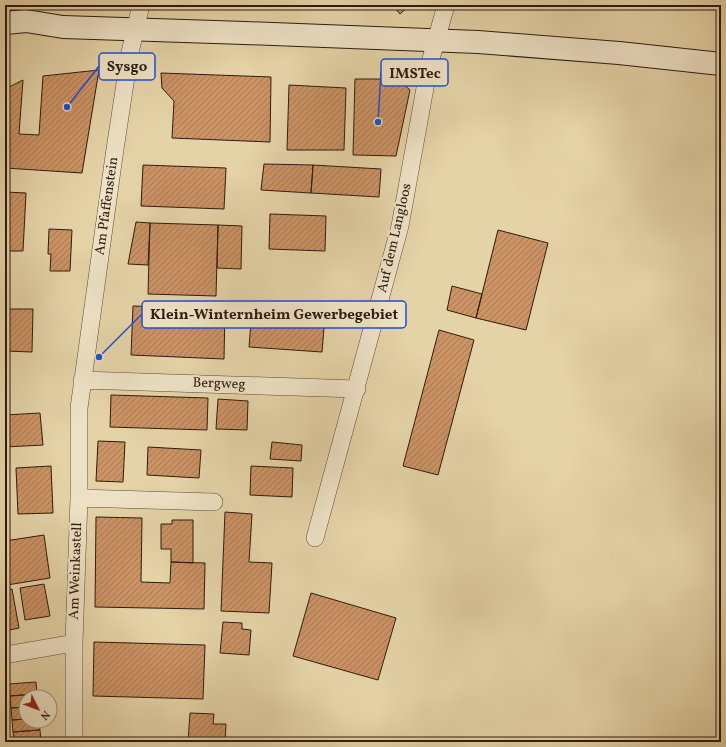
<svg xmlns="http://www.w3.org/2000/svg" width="726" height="747" viewBox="0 0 726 747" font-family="Vollkorn,serif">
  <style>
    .building { fill: url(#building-hatch); stroke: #2f1a0f }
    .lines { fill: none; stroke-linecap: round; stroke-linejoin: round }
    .minor-casing { stroke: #5c4835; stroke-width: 18 }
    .secondary-casing { stroke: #2f1a0f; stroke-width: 24 }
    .minor { stroke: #eee2c6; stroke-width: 17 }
    .secondary { stroke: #eee2c6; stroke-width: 22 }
    .labels { text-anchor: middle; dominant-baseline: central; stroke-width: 4; stroke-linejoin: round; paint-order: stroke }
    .street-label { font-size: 14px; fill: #2f1a0f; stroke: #eee2c6 }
    .leader { fill: none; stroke: #1d4ed8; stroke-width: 1.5 }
    .callout-dot { fill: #1d4ed8; stroke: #eee2c6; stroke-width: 1.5 }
    .callout { fill: #eee2c6; stroke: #1d4ed8; stroke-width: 1.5 }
    .callout-label { font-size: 15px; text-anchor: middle; font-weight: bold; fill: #2f1a0f }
  </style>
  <defs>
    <pattern id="building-hatch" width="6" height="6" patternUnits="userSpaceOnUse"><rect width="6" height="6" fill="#cc9365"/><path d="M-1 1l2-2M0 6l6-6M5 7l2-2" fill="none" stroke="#a67752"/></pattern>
  </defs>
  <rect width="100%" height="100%" fill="#e5d3a8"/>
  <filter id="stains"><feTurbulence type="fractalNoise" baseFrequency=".005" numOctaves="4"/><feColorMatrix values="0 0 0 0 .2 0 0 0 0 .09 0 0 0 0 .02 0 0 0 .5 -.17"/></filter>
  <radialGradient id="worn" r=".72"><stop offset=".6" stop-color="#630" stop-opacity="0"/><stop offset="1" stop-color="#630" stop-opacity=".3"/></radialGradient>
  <path class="building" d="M279,5h37l-1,4 -36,-1z
    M392,5h18l-10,9z
    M99,70l-17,103 -77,-5v-79l18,-9 -4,54 20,1 4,-59z
    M161,73l110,4 -1,65 -98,-4 2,-37 -12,-13z
    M355,79h43l12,11 -14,66 -43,-1z
    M289,85l57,3 -2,62h-57z
    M264,164l49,1 -2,28 -50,-3z
    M143,165l83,3 -2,41 -83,-3z
    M313,165l68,4 -2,28 -68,-4z
    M5,192l21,1 -3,58h-18z
    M270,214l56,2 -1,35 -56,-2z
    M136,222l14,1 -2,42 -20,-1z
    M150,223l68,2 -2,71 -68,-2z
    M218,225l24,1 -1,43 -24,-1z
    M49,229l23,1 -2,41h-20l1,-17h-3z
    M498,230l50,13 -22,87 -50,-12z
    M452,286l30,8 -6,24 -29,-8z
    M133,306l92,3 -1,50 -93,-4z
    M5,309h28l-1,43 -27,-1z
    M252,310l73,6 -3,36 -73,-5z
    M439,330l35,10 -36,135 -35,-9z
    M111,395l97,3 -1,32 -97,-3z
    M218,399l30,2 -1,29 -31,-1z
    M40,413l3,32 -38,2v-32z
    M98,441l27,1 -2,40 -27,-1z
    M272,442l30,3 -1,16 -31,-2z
    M148,447l53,3 -2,28 -52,-3z
    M51,466l2,47 -35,1 -2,-46z
    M251,466l42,2 -1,29 -42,-2z
    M225,512l27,2 -3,48 23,1 -3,50 -48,-2z
    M96,517l46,1 -1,64 29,1 1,-21 34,1 -1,46 -109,-2z
    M172,520h21v43l-22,-1v-13h-10v-25h11z
    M44,535l6,43 -43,7 -2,-11v-33z
    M44,584l6,32 -25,4 -5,-32z
    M12,589l7,39 -14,3v-41z
    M311,593l85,25 -18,62 -85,-24z
    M223,622l19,1v6l9,1 -2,25 -29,-2z
    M94,642l111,3 -2,54 -110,-3z
    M36,682l1,12 -27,2 -1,-12z
    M37,694v3h-11v10l-15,1 -1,-12z
    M26,707v12l-14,1 -1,-12z
    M190,713l24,1 -1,10h13l-1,18h-37z
    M26,719v2h13l1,9 -27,2 -1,-12z
    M40,730l1,12h-27l-1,-10z"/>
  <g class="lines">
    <defs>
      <path id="minor" d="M82,380l275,9
        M79,498l135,4
        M315,538l85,-312 29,-160 17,-61
        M5,655l69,-12
        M74,742v-99l5,-145v-90l35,-252 15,-99 12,-52"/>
      <path id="secondary" d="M5,23l21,-2 37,6 182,6 233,9 141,11 102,11"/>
    </defs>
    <use href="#minor" class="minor-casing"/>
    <use href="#secondary" class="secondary-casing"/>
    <use href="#minor" class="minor"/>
    <use href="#secondary" class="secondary"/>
  </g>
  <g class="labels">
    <g class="street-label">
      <text transform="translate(107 206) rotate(-82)">Am Pfaffenstein</text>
      <text transform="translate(395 238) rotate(-77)">Auf dem Langloos</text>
      <text transform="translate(219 384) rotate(2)">Bergweg</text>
      <text transform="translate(76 571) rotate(-88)">Am Weinkastell</text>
    </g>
  </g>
  <path class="leader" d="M67 107L99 66M378 122L381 72M99 357L142 314"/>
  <g class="callout-dot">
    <circle cx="67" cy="107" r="4"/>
    <circle cx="378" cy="122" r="4"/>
    <circle cx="99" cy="357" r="4"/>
  </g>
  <g class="callout">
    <rect x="99" y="53" width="56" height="27" rx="4"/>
    <rect x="381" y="59" width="67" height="27" rx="4"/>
    <rect x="142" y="301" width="264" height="27" rx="4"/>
  </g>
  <g class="callout-label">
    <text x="127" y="71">Sysgo</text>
    <text x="415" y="78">IMSTec</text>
    <text x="274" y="319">Klein-Winternheim Gewerbegebiet</text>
  </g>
  <rect width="726" height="747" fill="none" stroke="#e5d3a8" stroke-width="20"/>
  <rect x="6" y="6" width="714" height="735" fill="none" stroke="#2f1a0f" stroke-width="2"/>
  <rect x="10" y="10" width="706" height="727" fill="none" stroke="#2f1a0f"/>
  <g transform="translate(38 709) rotate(132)"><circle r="19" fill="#eee2c6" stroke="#a2927d"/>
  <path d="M0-3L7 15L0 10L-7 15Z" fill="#8f2418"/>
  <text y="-6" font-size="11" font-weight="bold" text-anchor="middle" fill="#2f1a0f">N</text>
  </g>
  <rect width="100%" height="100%" filter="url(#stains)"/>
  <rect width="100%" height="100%" fill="url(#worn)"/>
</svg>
